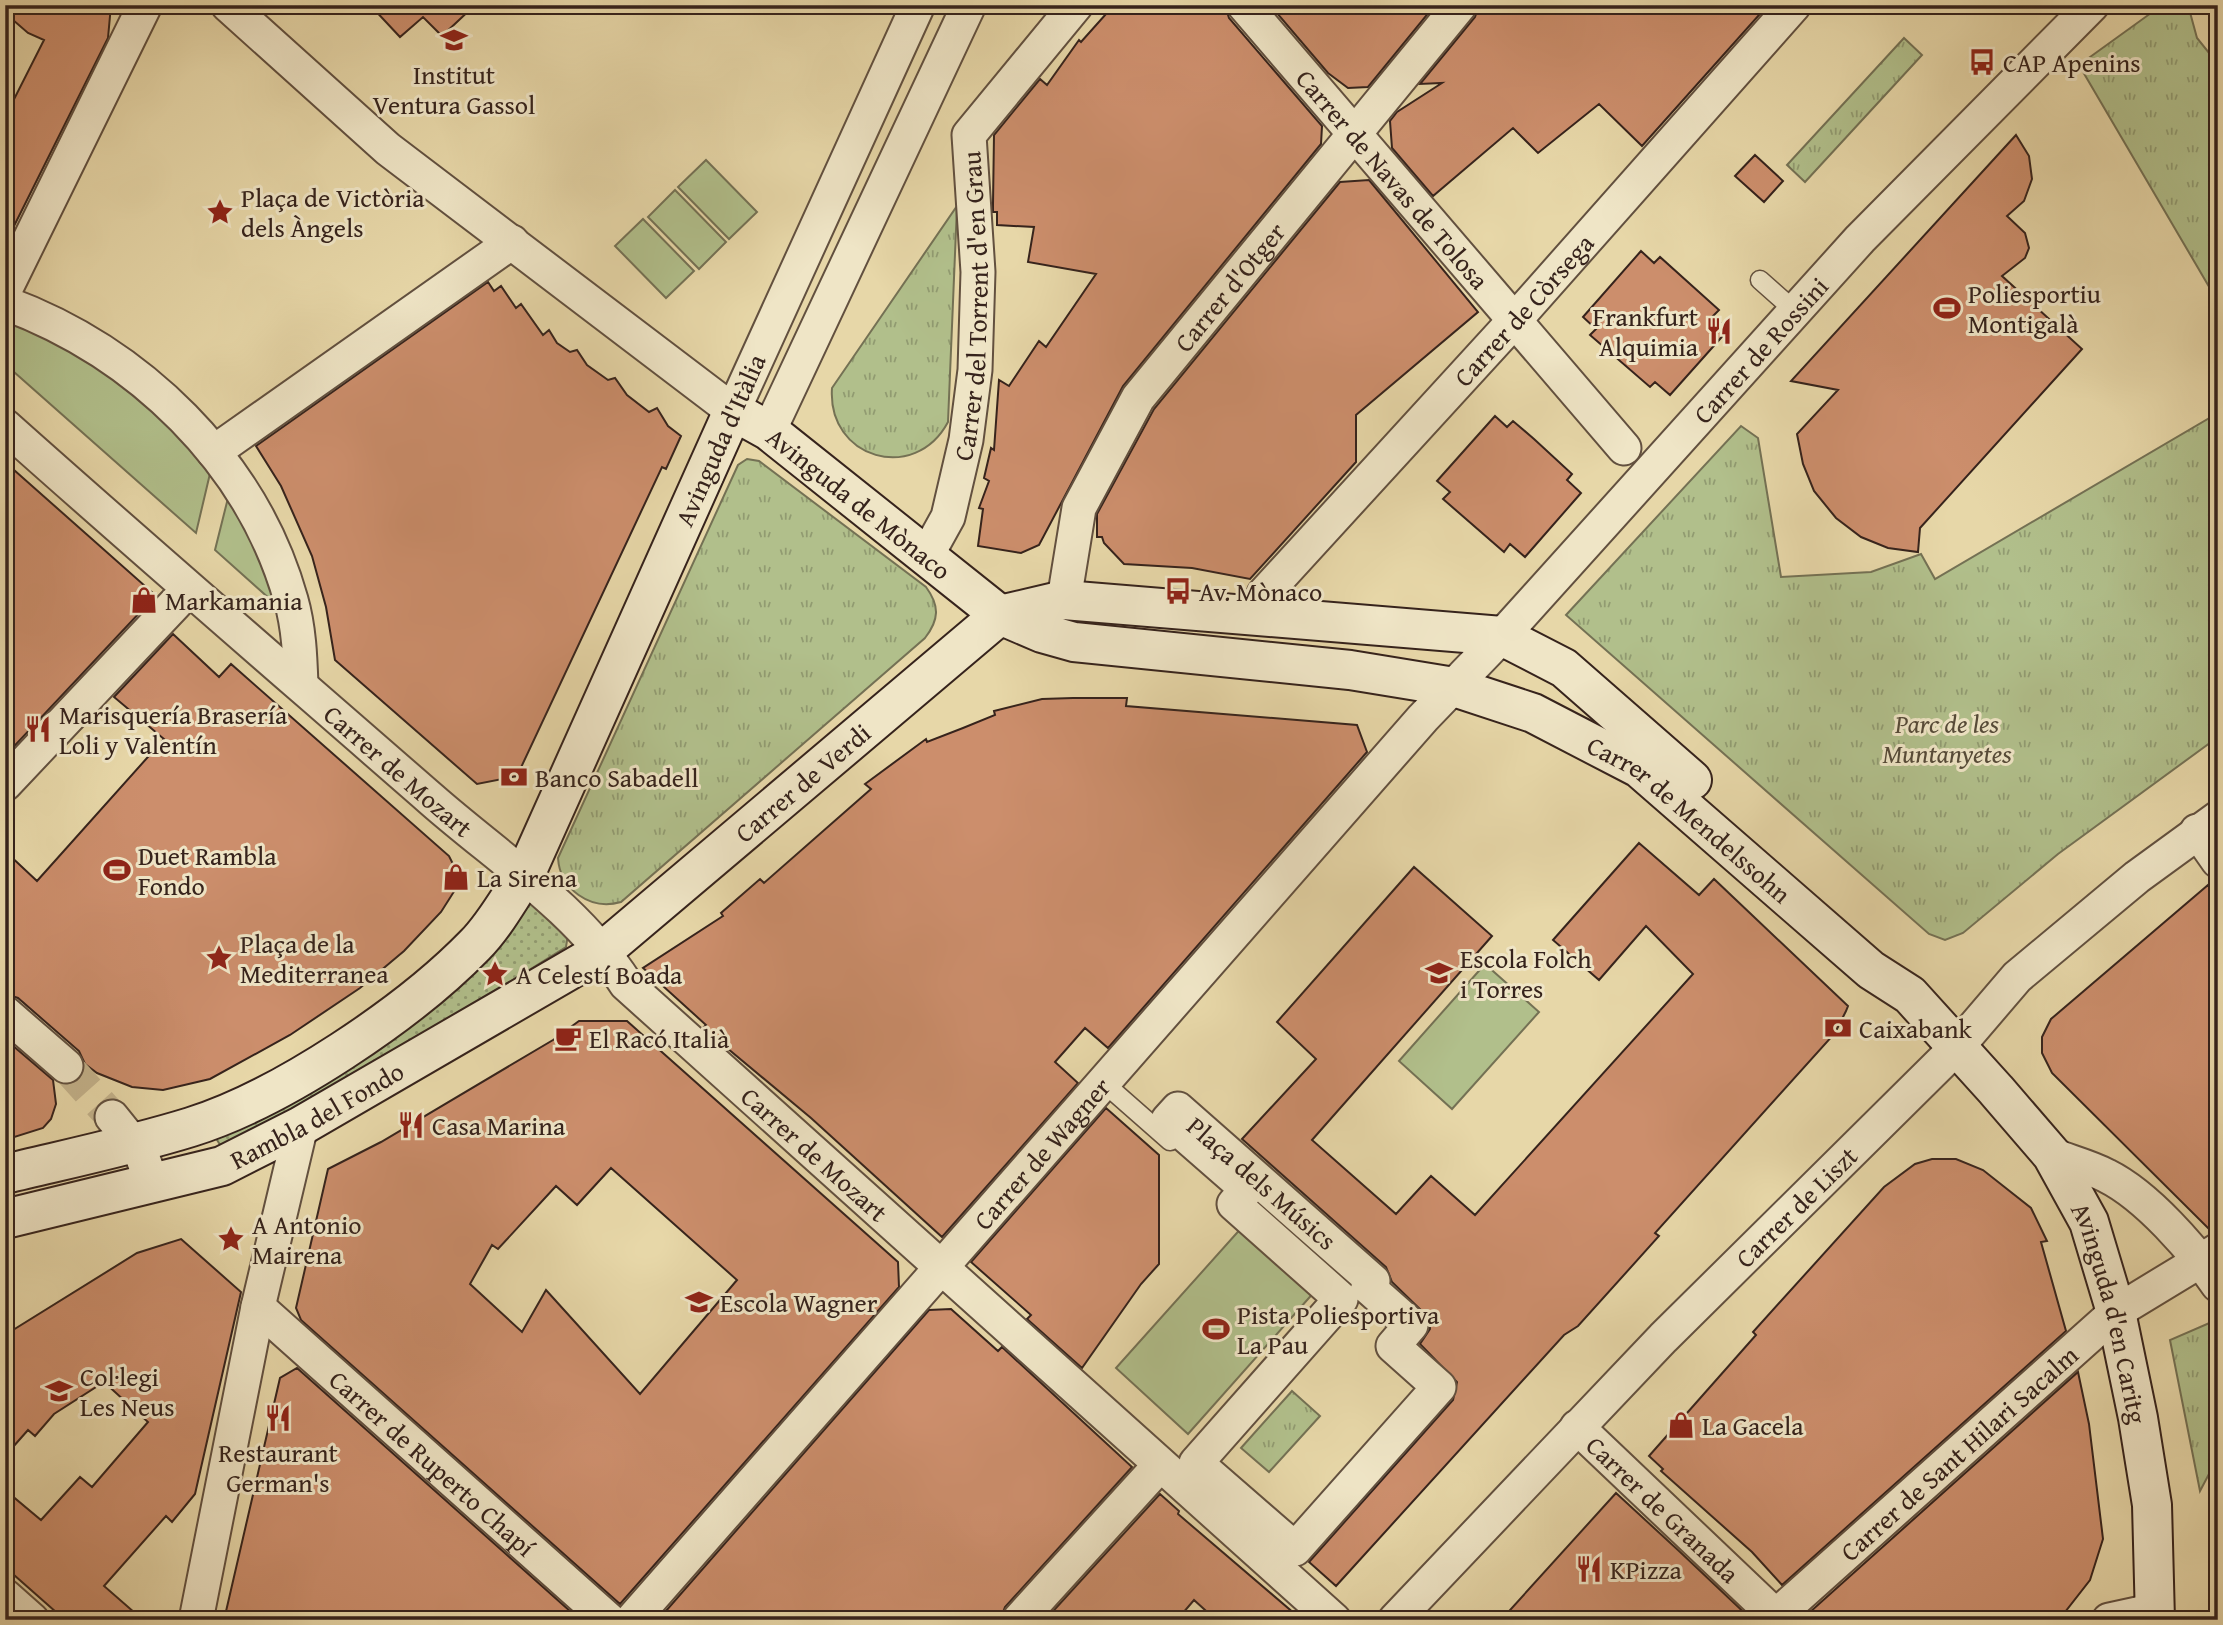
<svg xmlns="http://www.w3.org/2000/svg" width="2223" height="1625" viewBox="0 0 2223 1625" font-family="'Gentium Book Plus',serif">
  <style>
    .grass { fill: #b1bf8b; stroke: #747154; stroke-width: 2 }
    .park { fill: url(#park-tufts); stroke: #747154; stroke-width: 2 }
    .garden { fill: url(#garden-dots); stroke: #747154; stroke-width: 2 }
    .building { fill: #cc8e6c; stroke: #36231c; stroke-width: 2; fill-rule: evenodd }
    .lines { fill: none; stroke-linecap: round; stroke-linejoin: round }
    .street-tunnel { stroke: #c4b38c; stroke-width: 33; stroke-dasharray: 33 17; stroke-linecap: butt }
    .lane-casing { stroke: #62503f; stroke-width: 21 }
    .street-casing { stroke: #62503f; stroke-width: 37 }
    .secondary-casing { stroke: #36231c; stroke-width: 42 }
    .lane { stroke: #efe5c6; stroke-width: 18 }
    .street { stroke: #efe5c6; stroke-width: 33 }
    .secondary { stroke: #efe5c6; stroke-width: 38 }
    .labels { text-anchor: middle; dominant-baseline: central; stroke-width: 6; stroke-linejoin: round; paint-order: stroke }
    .poi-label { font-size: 26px; fill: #36231c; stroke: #efe5c6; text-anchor: start }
    .street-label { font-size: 26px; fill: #36231c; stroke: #efe5c6 }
    .park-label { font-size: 26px; font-style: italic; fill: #554a38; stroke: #efe5c6 }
  </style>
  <defs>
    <pattern id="park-tufts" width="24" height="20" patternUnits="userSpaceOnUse" patternTransform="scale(1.75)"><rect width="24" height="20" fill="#b1bf8b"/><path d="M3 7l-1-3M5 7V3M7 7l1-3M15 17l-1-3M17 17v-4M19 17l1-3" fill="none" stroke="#919b71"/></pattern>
    <pattern id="garden-dots" width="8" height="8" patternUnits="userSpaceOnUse" patternTransform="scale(1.75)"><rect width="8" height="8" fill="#b1bf8b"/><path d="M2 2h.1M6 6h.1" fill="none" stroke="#919b71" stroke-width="1.8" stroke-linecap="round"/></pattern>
  </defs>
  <rect width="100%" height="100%" fill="#e7d7a8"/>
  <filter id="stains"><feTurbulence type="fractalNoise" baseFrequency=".00286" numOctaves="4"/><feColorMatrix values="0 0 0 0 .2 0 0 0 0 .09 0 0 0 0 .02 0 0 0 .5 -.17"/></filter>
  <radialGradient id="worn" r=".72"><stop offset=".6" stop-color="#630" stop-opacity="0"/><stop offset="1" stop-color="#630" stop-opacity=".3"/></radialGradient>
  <path class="grass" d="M706,160l51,52 -28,27 -51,-52z
    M675,190l51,52 -27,27 -51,-52z
    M643,219l51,52 -28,27 -51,-52z
    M5,313l89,44 118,108 -16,68 -191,-169z
    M229,494l29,54 22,60 -65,-58z
    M1485,964l54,48 -87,97 -53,-48z
    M1244,1225l72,65 -128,144 -72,-66z"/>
  <path class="park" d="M2168,5h20l9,33 21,26v238l-139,-237 72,-52z
    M1904,38l18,17 -117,127 -18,-17z
    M957,206l-9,216c-33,62 -121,37 -116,-34z
    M2218,413v324l-160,117 -95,79 -18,7 -16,-6 -363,-319 175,-189 17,12 23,139 90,-5 50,-18 14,25z
    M747,459l12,2 167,126c14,19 13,33 -1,51l-304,264c-31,9 -61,-13 -63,-44l180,-393z
    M2214,1321l4,5v131l-18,34 -30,-151z
    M1292,1391l28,25 -51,56 -28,-24z"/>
  <path class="garden" d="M532,898l37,30 -3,19 -189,118 -155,83 -8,-13z"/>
  <path class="building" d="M5,5h106l-3,33 -103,206v-127l39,-77 -16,-7 -23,-20z
    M370,5h105l-33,31 -19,-19 -23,20z
    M1114,5h111l4,13 93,108 -1,18 -198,242 -84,159 -18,8 -43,-7 5,-37 -4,-1 10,-27 -5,-3 7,-30 3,2 5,-70 10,6 30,-45 7,6 50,-73 -68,-12 6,-35 -37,-2v-13h-4v-8l1,-69 46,-56 7,6 32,-45 2,2z
    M1270,5h165l-67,82 -20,1 -20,-15z
    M1479,5h289l-126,141 -43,-42 -61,49 -25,-25 -80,68 -41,-48 -2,-27 7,-9 45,-29 -22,1 55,-67z
    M2016,135l13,21 3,23 -8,22 -17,15 18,17 4,15 -4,10 -23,18 80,73 -162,179 -2,24 -30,-4 -27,-11 -25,-19 -22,-27 -11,-27 -6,-30 41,-44 -47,-9z
    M1755,155l28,26 -19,21 -29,-26z
    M1369,180l109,132 -122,103v47l-106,117 -58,-11 -68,-4 -20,-21 -2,-6h-5v-23l57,-105 186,-227z
    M1641,251l13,12 6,-6 59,53 -6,6 15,14 -58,65 -15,-13 -5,5 -60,-52 6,-6 -13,-12z
    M488,282l6,9 7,-5 15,22 5,-4 22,31 6,-5 8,13 13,9 7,-2 10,15 21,15 7,-2 12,17 22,17 8,-4 11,18 13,10 -15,33 -4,-2 -145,309 -40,8 -142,-124 -9,-53 -14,-51 -31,-70 -25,-40z
    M1495,416l12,11 6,-6 21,18 38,35 -5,6 14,13 -56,64 -15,-13 -6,8 -61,-53 7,-7 -13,-11z
    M5,462l149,132 -12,13 2,1 -139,148z
    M173,634l46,43 12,-13 218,192 9,18 -3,16 -14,22 -37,39 -44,37 -70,47 -80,44 -47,11 -31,-3 -35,-14 -12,-9 -6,-13 -61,-53 -13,-4v-143l32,30 127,-142 -50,-42z
    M1073,698h54l-1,8 231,19 10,27 -259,296 -23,-20 -30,34 23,21 -136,154 -131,-119 -108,-90 3,-3 -63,-57 80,-52 -2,-3 39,-34 4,4 107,-94 -6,-5 61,-45 1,3 36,-14 32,-13 -1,-4 48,-12z
    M1639,843l60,52 15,-16 134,127 -2,5 -11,22 -180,200 4,3 -81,90 -14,9 -228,251 -27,-24 144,-162 4,-18 -37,-38 10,-15 -1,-11 -37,-36 -6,-15 -144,-128 74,-80 -39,-37 137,-155 78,69 -180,204 84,74 35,-38 44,39 218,-241 -47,-48 -47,54 -46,-40z
    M2208,885l10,14v332l-6,1 -160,-159 -10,-20v-16l9,-18z
    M579,1021h48l271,241 1,25 -279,317 -319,-284 -5,-12 32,-139 53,-27 172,-102zM611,1168l126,112 -97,114 -94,-104 -24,42 -52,-48 22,-39 6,4 58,-63 21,19z
    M5,1039l48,41 3,24 -5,15 -8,9 -38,12z
    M1106,1108l53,47v109l-18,20 -59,84 -55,-49 4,-4 -60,-53z
    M1932,1159h24l27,11 48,38 16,33 -6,1 25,89 -284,254 -30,-33 -91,-81 2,-2 -14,-13 107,-121 -3,-3 131,-145 31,-23z
    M181,1239l60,53 -46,202 -23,28 -6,-6 -62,70 39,34h-78l-60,-53v-77l36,30 39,-43 12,10 56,-65 -44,-40 -50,32 -19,22 -7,-6 -23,26v-121l132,-82z
    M951,1309l47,42 4,-4 130,120 -127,140 -5,13h-342l271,-310z
    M297,1368l283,252h-356l56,-242z
    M2078,1372l11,52 14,115 -13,41 -25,32 -9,8h-238l-8,-8z
    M1616,1493l63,58 73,69h-251z
    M1160,1494l19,17 -1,3 124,106h-86l-22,-20 -17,20h-132z"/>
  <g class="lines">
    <path class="street-tunnel" d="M66,1066l46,51"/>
    <defs>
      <path id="lane" d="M1760,280l35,31
        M1104,1083l66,58"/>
      <g id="street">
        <path d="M228,5l160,144 345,262 185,-406"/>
        <path id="s1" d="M1244,5l380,443"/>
        <path d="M5,290l140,-285"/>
        <path d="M5,303c133,49 247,158 286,297 8,28 9,57 10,85"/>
        <path id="s2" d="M5,426c141,126 284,249 426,373 67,59 146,109 195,185l708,636"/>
        <path d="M769,431l200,-426"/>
        <path d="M214,452l298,-210"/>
        <path id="s3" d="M927,555l21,-38 18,-77 9,-70 3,-98 -9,-137 107,-130"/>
        <path id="s4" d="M1064,600l15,-92 59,-110 322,-393"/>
        <path id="s5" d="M1261,615l3,-21 249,-272 281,-317"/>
        <path d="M5,784l183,-194"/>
        <path d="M2197,831l21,30"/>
        <path d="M5,1013l61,53"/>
        <path d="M1178,1109l195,172 -5,6 43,38 -18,21 46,41 -144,162 -99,-86 145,-164 -107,-95 13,-15 -79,-69z"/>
        <path d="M112,1117l29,36 11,30"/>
        <path d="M2052,1155c18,7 38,12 55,21 40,20 86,73 111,109"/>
        <path id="s6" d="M258,1307l351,313"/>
        <path id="s7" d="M1577,1427l203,193"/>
        <path d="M5,1596l27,24"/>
        <path id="s8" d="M1776,1616l340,-304 102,-62"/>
        <path d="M196,1620l62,-313 43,-181"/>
        <path id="s9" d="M632,1620l791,-902 79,-82 358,-397 232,-234"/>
        <path d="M1019,1620l140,-154"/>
        <path id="s10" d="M1395,1620l268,-282 295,-292 59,-69 120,-100 81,-59"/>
        <path d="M2109,1620l46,-10"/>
      </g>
      <g id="secondary">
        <path id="s11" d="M5,1174c62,-15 125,-28 186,-47 90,-28 218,-114 284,-182 20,-20 34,-47 50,-70l208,-464 36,20 231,184 42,18 32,9 276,28 104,17 79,26 106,55 232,202 39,25 86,95 56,65 37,67 27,90 22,106 14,87 3,115"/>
        <path id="s12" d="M5,1219l217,-53 79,-40 303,-176 396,-335 64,-15 438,36 62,32 128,112"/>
      </g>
    </defs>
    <use href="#lane" class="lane-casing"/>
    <use href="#street" class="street-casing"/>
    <use href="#secondary" class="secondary-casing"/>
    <use href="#lane" class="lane"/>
    <use href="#street" class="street"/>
    <use href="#secondary" class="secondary"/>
  </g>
  <defs>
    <symbol id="school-bare" viewBox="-9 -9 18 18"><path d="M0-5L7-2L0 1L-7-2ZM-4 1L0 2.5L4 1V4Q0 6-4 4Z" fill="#8f2418" stroke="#efe5c6" stroke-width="2.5" paint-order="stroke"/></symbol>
    <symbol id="bus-bare" viewBox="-9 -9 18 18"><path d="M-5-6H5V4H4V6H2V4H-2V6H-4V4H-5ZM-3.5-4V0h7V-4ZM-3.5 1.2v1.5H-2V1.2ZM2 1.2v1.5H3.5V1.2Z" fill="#8f2418" stroke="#efe5c6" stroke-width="2.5" paint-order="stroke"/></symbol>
    <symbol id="sight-bare" viewBox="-9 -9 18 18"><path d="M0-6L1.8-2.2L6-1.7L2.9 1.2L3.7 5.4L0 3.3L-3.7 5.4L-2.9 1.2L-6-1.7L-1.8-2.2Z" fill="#8f2418" stroke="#efe5c6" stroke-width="2.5" paint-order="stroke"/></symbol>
    <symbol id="stadium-bare" viewBox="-9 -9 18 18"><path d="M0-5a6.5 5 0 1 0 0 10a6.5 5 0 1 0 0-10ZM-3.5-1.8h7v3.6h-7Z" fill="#8f2418" stroke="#efe5c6" stroke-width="2.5" paint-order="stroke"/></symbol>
    <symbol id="restaurant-bare" viewBox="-9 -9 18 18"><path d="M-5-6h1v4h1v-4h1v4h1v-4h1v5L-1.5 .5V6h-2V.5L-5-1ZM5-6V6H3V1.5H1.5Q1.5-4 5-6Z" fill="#8f2418" stroke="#efe5c6" stroke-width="2.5" paint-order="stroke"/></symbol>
    <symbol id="shop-bare" viewBox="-9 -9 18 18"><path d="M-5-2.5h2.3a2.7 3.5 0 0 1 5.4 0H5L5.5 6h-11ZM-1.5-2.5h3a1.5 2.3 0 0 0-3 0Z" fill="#8f2418" stroke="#efe5c6" stroke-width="2.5" paint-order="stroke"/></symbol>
    <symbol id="bank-bare" viewBox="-9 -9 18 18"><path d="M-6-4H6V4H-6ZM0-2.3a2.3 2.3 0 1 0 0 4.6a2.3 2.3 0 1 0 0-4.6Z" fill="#8f2418" stroke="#efe5c6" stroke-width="2.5" paint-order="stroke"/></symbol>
    <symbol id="cafe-bare" viewBox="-9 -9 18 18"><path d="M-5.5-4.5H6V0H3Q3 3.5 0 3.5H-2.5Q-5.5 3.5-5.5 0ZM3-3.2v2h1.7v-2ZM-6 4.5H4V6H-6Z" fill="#8f2418" stroke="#efe5c6" stroke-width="2.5" paint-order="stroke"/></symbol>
  </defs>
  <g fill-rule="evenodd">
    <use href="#school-bare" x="435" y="21" width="38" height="38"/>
    <use href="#bus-bare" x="1963" y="43" width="38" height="38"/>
    <use href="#sight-bare" x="201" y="193" width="38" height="38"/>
    <use href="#stadium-bare" x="1928" y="289" width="38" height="38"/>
    <use href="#restaurant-bare" x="1700" y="312" width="38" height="38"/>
    <use href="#bus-bare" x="1159" y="572" width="38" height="38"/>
    <use href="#shop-bare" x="125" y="581" width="38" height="38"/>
    <use href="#restaurant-bare" x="19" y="710" width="38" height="38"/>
    <use href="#bank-bare" x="495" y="758" width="38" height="38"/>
    <use href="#stadium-bare" x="98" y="851" width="38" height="38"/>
    <use href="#shop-bare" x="437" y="858" width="38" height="38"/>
    <use href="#sight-bare" x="200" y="939" width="38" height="38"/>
    <use href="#school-bare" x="1420" y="954" width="38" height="38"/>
    <use href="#sight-bare" x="476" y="955" width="38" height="38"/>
    <use href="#bank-bare" x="1819" y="1009" width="38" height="38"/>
    <use href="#cafe-bare" x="549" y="1019" width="38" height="38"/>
    <use href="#restaurant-bare" x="392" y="1106" width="38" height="38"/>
    <use href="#sight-bare" x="212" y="1220" width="38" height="38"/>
    <use href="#school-bare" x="680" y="1283" width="38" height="38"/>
    <use href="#stadium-bare" x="1197" y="1310" width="38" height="38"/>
    <use href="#school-bare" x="40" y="1372" width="38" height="38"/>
    <use href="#restaurant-bare" x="259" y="1399" width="38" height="38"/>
    <use href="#shop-bare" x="1662" y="1406" width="38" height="38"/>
    <use href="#restaurant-bare" x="1570" y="1550" width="38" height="38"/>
  </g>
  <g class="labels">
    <g class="poi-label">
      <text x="2003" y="62">CAP Apenins</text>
      <text x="454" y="74" text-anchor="middle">Institut<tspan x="454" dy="30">Ventura Gassol</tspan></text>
      <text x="241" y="197">Plaça de Victòria<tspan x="241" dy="30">dels Àngels</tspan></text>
      <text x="1968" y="293">Poliesportiu<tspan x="1968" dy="30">Montigalà</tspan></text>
      <text x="1698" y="316" text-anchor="end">Frankfurt<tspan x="1698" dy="30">Alquimia</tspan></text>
      <text x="1199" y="591">Av. Mònaco</text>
      <text x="165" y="600">Markamania</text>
      <text x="59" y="714">Marisquería Brasería<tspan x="59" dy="30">Loli y Valentín</tspan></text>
      <text x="535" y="777">Banco Sabadell</text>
      <text x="138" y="855">Duet Rambla<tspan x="138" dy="30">Fondo</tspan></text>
      <text x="477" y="877">La Sirena</text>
      <text x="240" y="943">Plaça de la<tspan x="240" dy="30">Mediterranea</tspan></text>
      <text x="1460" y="958">Escola Folch<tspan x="1460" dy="30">i Torres</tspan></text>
      <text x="516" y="974">A Celestí Boada</text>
      <text x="1859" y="1028">Caixabank</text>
      <text x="589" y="1038">El Racó Italià</text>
      <text x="432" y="1125">Casa Marina</text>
      <text x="252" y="1224">A Antonio<tspan x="252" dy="30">Mairena</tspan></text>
      <text x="720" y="1302">Escola Wagner</text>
      <text x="1237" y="1314">Pista Poliesportiva<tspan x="1237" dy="30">La Pau</tspan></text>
      <text x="80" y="1376">Col·legi<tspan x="80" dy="30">Les Neus</tspan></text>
      <text x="1702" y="1425">La Gacela</text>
      <text x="278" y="1452" text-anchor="middle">Restaurant<tspan x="278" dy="30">German's</tspan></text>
      <text x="1610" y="1569">KPizza</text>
    </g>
    <g class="street-label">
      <text stroke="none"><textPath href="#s1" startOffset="229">Carrer de Navas de Tolosa</textPath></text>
      <text stroke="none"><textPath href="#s4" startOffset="362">Carrer d'Otger</textPath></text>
      <text stroke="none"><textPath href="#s3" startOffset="257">Carrer del Torrent d'en Grau</textPath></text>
      <text stroke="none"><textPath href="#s5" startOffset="406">Carrer de Còrsega</textPath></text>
      <text stroke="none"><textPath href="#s9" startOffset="1699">Carrer de Rossini</textPath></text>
      <text transform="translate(720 440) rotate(-66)">Avinguda d'Itàlia</text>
      <text stroke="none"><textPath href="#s11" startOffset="1283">Avinguda de Mònaco</textPath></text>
      <text stroke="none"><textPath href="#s2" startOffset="523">Carrer de Mozart</textPath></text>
      <text stroke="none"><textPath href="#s12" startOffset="922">Carrer de Verdi</textPath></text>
      <text stroke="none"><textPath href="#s11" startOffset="2198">Carrer de Mendelssohn</textPath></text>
      <text stroke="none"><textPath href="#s12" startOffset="331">Rambla del Fondo</textPath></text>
      <text stroke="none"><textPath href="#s9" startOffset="621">Carrer de Wagner</textPath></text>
      <text stroke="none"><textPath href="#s2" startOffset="1090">Carrer de Mozart</textPath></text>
      <text transform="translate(1262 1183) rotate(41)">Plaça dels Músics</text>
      <text stroke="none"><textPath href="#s10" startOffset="576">Carrer de Liszt</textPath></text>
      <text stroke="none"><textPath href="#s11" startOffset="2865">Avinguda d'en Caritg</textPath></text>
      <text stroke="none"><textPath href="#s8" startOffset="245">Carrer de Sant Hilari Sacalm</textPath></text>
      <text stroke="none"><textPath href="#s6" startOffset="234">Carrer de Ruperto Chapí</textPath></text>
      <text stroke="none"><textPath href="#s7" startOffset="119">Carrer de Granada</textPath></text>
    </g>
    <g class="park-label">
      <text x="1947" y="723">Parc de les<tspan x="1947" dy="30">Muntanyetes</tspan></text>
    </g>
  </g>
  <rect width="2223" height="1625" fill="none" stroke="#e7d7a8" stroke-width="28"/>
  <rect x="7" y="7" width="2209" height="1611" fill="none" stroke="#36231c" stroke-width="3.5"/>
  <rect x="14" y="14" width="2195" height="1597" fill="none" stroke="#36231c" stroke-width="2"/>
  <rect width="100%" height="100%" filter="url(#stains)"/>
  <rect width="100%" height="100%" fill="url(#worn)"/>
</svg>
